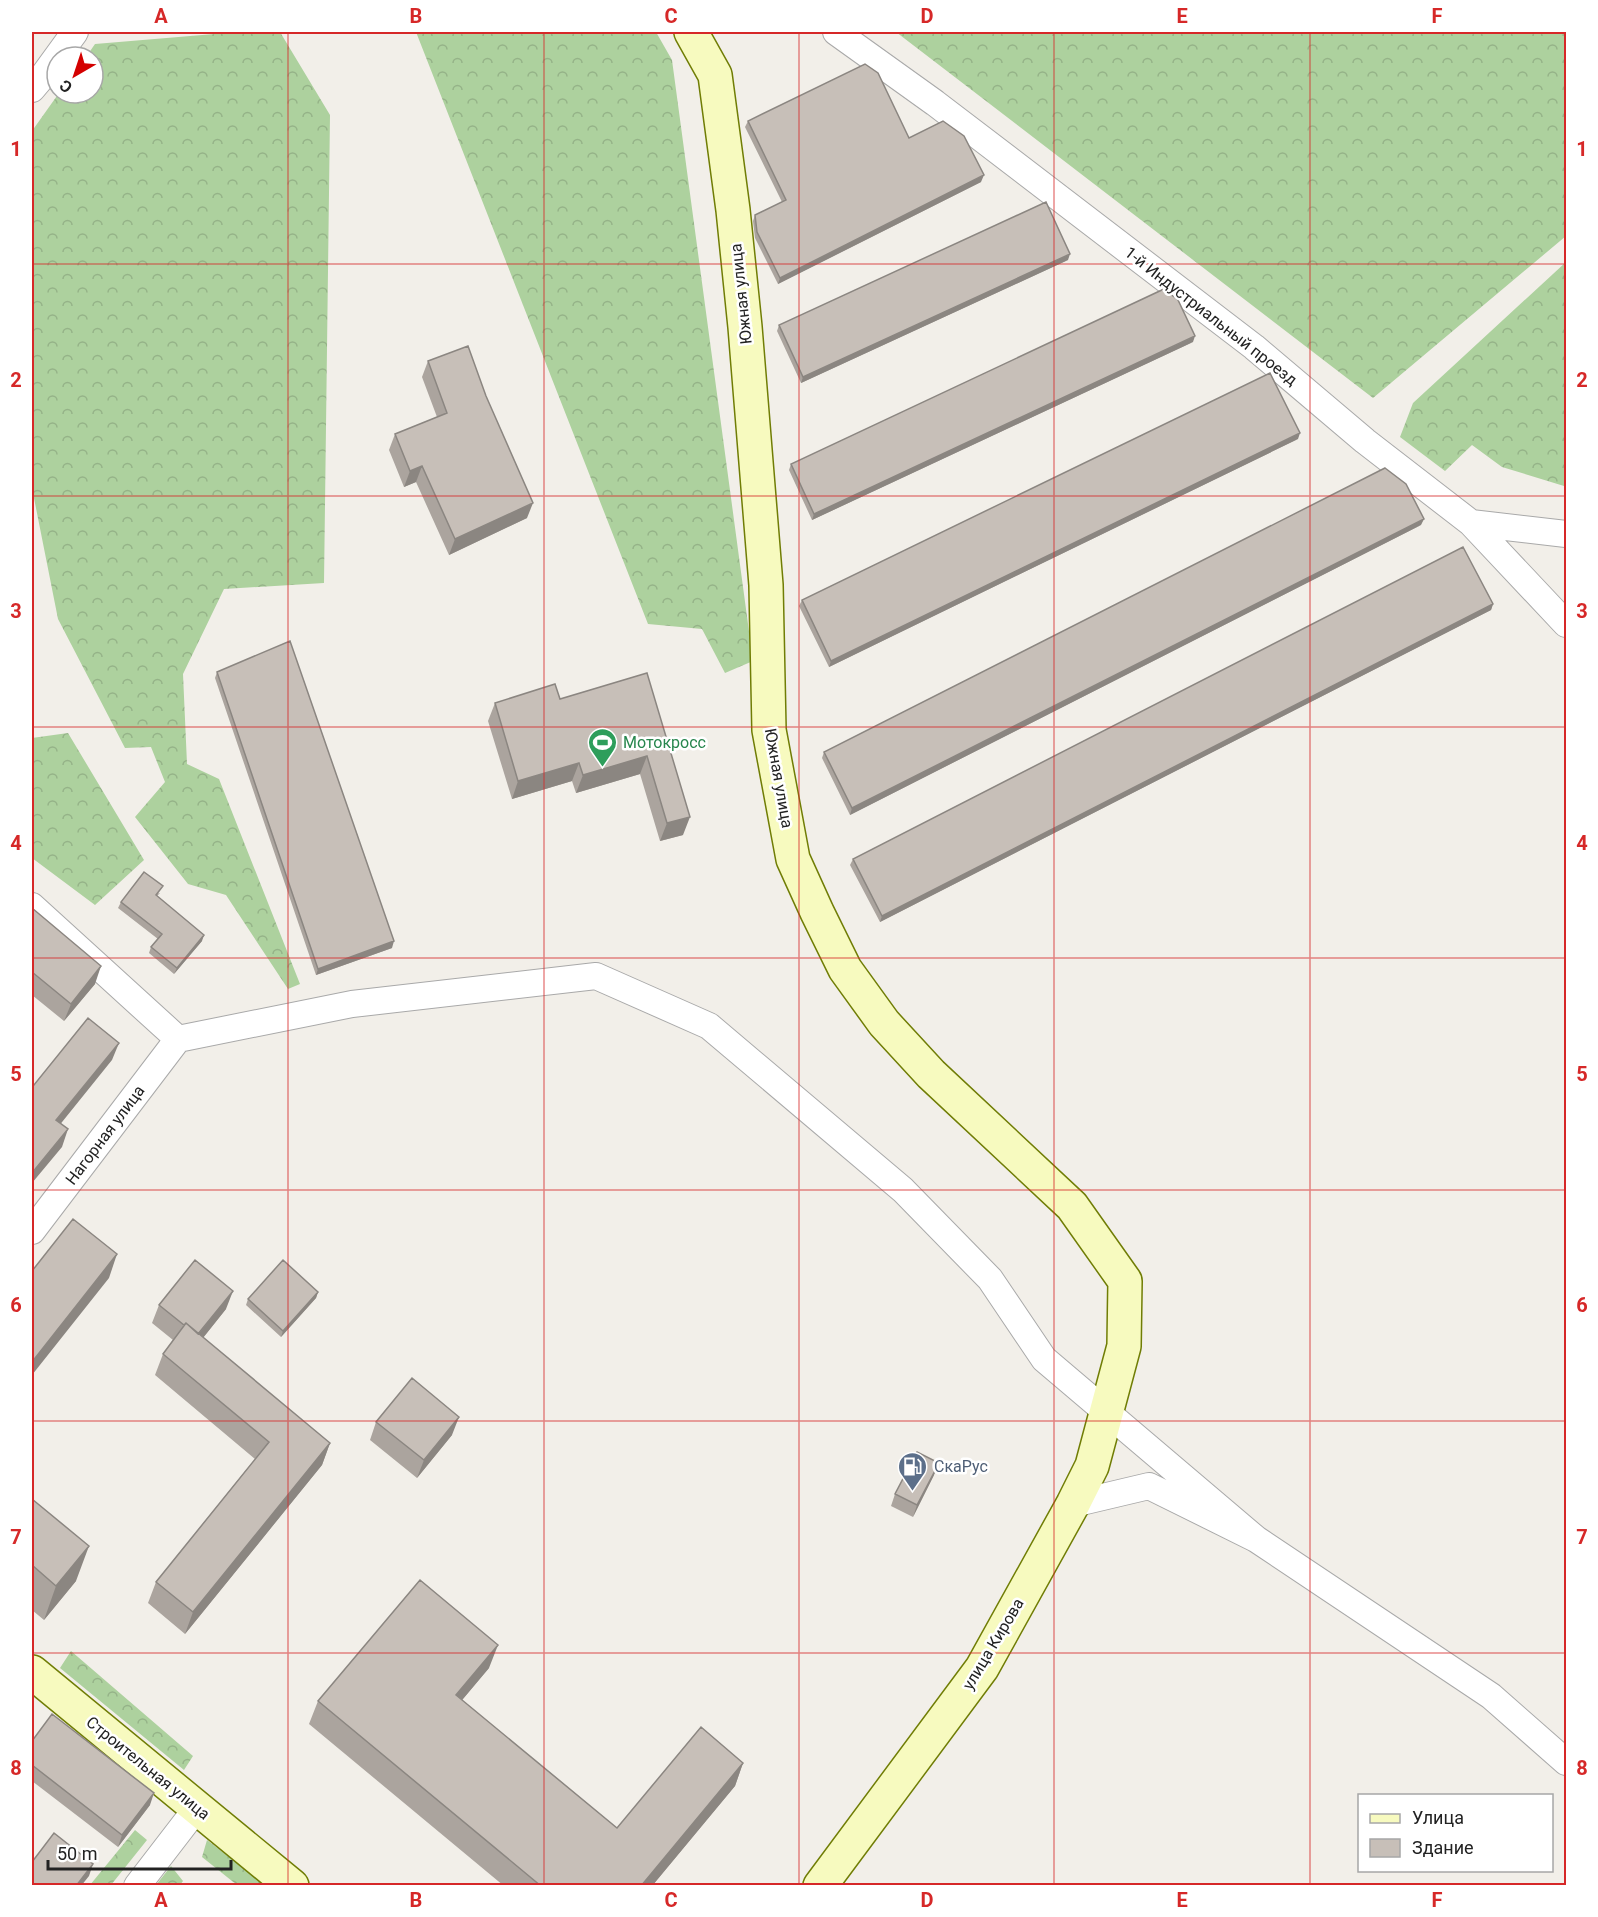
<svg xmlns="http://www.w3.org/2000/svg" width="1598" height="1917" viewBox="0 0 1598 1917" font-family="Roboto,sans-serif">
  <style>
    .forest { fill: url(#forest-crowns) }
    .lines { fill: none; stroke-linecap: round; stroke-linejoin: round }
    .street-casing { stroke: #a9a9a9; stroke-width: 28 }
    .secondary-casing { stroke: #707d05; stroke-width: 36 }
    .street { stroke: #fff; stroke-width: 26 }
    .secondary { stroke: #f7fabf; stroke-width: 33 }
    .wall { fill: #aba49e }
    .shaded-wall { fill: #8b8681 }
    .building { fill: #c7bfb8; stroke: #8b8681; stroke-width: 1.5 }
    .grid { fill: none; stroke: #d62828; stroke-width: 1.5; stroke-opacity: 0.55 }
    .labels { text-anchor: middle; dominant-baseline: central; stroke-width: 5; stroke-linejoin: round; paint-order: stroke }
    .street-label { font-size: 16px; fill: #222; stroke: #fff }
    .leisure-label { font-size: 16px; fill: #27864d; stroke: #fff; text-anchor: start }
    .service-label { font-size: 16px; fill: #4e5e75; stroke: #fff; text-anchor: start }
    .neatline { fill: none; stroke: #d62828; stroke-width: 2 }
    .grid-label { font-size: 20px; text-anchor: middle; font-weight: bold; fill: #d62828 }
  </style>
  <defs>
    <pattern id="forest-crowns" width="20" height="18" patternUnits="userSpaceOnUse" patternTransform="scale(1.5)"><rect width="20" height="18" fill="#add19e"/><path d="M2 6a3 3 0 1 1 6 0M12 15a3 3 0 1 1 6 0" fill="none" stroke="#95b388"/></pattern>
  </defs>
  <rect width="100%" height="100%" fill="#f2efe9"/>
  <path class="forest" d="M238,32h42l50,83 -6,468 -100,6 -41,85 4,90 32,15 81,205 -12,5 -62,-94 -38,-11 -53,-67 30,-35 -14,-35 -26,1 -67,-129 -26,-131v-357l27,-38h34v-36h-7l9,-13z
    M416,32h240l16,28 81,601 -28,12 -23,-44 -54,-5z
    M896,32h670v204l-193,162z
    M1566,262v208l-2,16 -62,-19 -30,-22 -27,26 -45,-34 13,-34z
    M68,733l76,127 -49,45 -63,-47v-120z
    M71,1651l122,105 -9,14 -124,-102z
    M135,1830l12,10 -36,45h-21z
    M207,1840l58,45h-28l-35,-28z
    M171,1866l12,15 -3,4h-24z"/>
  <g class="lines">
    <defs>
      <path id="street" d="M836,32l99,71 319,244 111,94 106,82 95,101
        M32,89l11,-13 32,-44
        M1471,523l95,11
        M32,906l146,133
        M178,1039l174,-35 244,-28 113,50 194,164 87,89 54,80 212,180
        M32,1231l146,-192
        M1073,1504l76,-18 107,53 235,157 75,66
        M137,1886l60,-78"/>
      <path id="secondary" d="M691,32l24,43 18,135 12,117 21,258 3,145 24,129 24,53 28,57 39,54 47,51 141,132 53,75 -1,65 -32,120 -19,38 -91,164 -162,218
        M32,1672l260,214"/>
    </defs>
    <use href="#street" class="street-casing"/>
    <use href="#secondary" class="secondary-casing"/>
    <use href="#street" class="street"/>
    <use href="#secondary" class="secondary"/>
  </g>
  <path class="wall" d="M748,121l161,17 72,44 -203,102 -23,-46 -2,-17 2,-6 27,-13 -37,-75z
    M1068,260l-267,123 -24,-52 2,-6z
    M1193,342l-381,178 -23,-50 2,-6z
    M428,361l99,157 -78,37 -33,-73 -12,5 -15,-37 6,-16 42,-17 -15,-40z
    M1298,439l-469,228 -30,-61 3,-6z
    M1421,525l-571,290 -28,-57 2,-6z
    M1493,604l-2,6 -611,312 -30,-57 3,-6z
    M217,672l175,276 -76,27 -101,-297z
    M647,673l36,162 -23,6 -20,-67 -64,19 -4,-12 -60,18 -24,-78 7,-18 65,-4z
    M160,893l-3,3 45,45 -28,33 -25,-21 2,-6 7,-8 -40,-31 3,-6z
    M32,908l63,76 -31,37 -32,-26z
    M318,1292l-2,6 -35,39 -35,-32 2,-6z
    M159,1305l67,4 -23,29 127,105 -8,22 -137,169 -37,-31 8,-21 99,-123 -100,-84 8,-21 10,-14 -21,-17z
    M376,1422l76,13 -35,43 -47,-38z
    M934,1475l-21,42 -22,-11 4,-12z
    M32,1499l44,82 -32,39 -12,-10z
    M489,1668l-27,32 155,128 126,-65 -8,23 -83,100h-148l-195,-162 9,-23z
    M32,1741l118,64 -32,42 -86,-66z"/>
  <path class="shaded-wall" d="M984,175l-3,7 -203,102 2,-6z
    M1070,254l-2,6 -267,123 2,-6z
    M1195,336l-2,6 -381,178 2,-6z
    M1300,433l-2,6 -469,228 2,-6z
    M422,466l-6,16 -12,5 6,-16z
    M533,503l-6,15 -78,37 6,-16z
    M1424,519l-3,6 -571,290 2,-7z
    M1493,604l-2,6 -611,312 2,-6z
    M647,756l-7,18 -64,19 7,-18z
    M579,763l-7,18 -60,18 6,-18z
    M690,817l-7,18 -23,6 7,-18z
    M204,935l-2,6 -28,33 3,-6z
    M394,941l-2,7 -76,27 2,-6z
    M101,966l-6,18 -31,37 7,-17z
    M119,1043l-7,17 -62,77 6,-17z
    M68,1129l-6,18 -30,36v-10z
    M117,1254l-8,24 -77,97v-13z
    M233,1291l-7,18 -36,45 7,-18z
    M318,1292l-2,6 -35,39 2,-6z
    M459,1417l-7,18 -35,43 7,-18z
    M330,1443l-8,22 -137,169 8,-22z
    M939,1463l-5,12 -21,42 4,-12z
    M89,1546l-13,35 -32,39 12,-34z
    M498,1645l-9,23 -42,50 9,-23z
    M743,1763l-8,23 -83,100h-11z
    M154,1793l-4,12 -32,42 4,-12z
    M93,1864l-4,12 -8,10h-5z"/>
  <path class="building" d="M865,64l13,9 31,65 34,-17 21,15 20,39 -204,103 -23,-46 -2,-17 31,-15 -38,-79z
    M1046,202l24,52 -267,123 -24,-52z
    M1164,289l14,11 17,36 -381,178 -23,-50z
    M468,346l18,50 47,107 -78,36 -33,-73 -12,5 -15,-37 52,-21 -19,-52z
    M1270,373l30,60 -469,228 -29,-61z
    M1385,468l21,16 18,35 -572,289 -28,-56z
    M1463,547l30,57 -611,312 -29,-57z
    M290,641l104,300 -76,28 -101,-297z
    M647,673l43,144 -23,6 -20,-67 -64,19 -4,-12 -61,18 -23,-78 60,-19 5,15z
    M144,872l19,14 -7,9 48,40 -27,33 -26,-21 11,-13 -41,-32z
    M32,908l69,58 -30,38 -39,-32z
    M88,1018l31,25 -63,77 12,9 -36,44v-90l2,2z
    M73,1219l44,35 -85,108v-91z
    M195,1260l38,31 -35,43 -12,-11 -2,2 -25,-20z
    M283,1260l35,32 -35,39 -35,-32z
    M186,1323l144,120 -137,169 -37,-30 113,-140 -106,-88z
    M412,1378l47,39 -35,43 -48,-38z
    M917,1452l22,11 -22,42 -22,-11z
    M32,1499l57,47 -33,40 -24,-21z
    M420,1580l78,65 -42,50 161,133 84,-101 42,36 -102,123h-100l-223,-185z
    M52,1714l102,79 -32,42 -90,-70v-24z
    M54,1833l39,31 -17,22h-44v-24z"/>
  <path class="grid" d="M288,32v1854M544,32v1854M799,32v1854M1054,32v1854M1310,32v1854M32,264h1534M32,496h1534M32,727h1534M32,958h1534M32,1190h1534M32,1421h1534M32,1653h1534"/>
  <defs>
    <symbol id="stadium-pin" viewBox="-11 -11 22 30"><path d="M0 17L-7.5 6A9.5 9.5 0 1 1 7.5 6Z" fill="#2e9e5b" stroke="#fff"/><path d="M0-5a6.5 5 0 1 0 0 10a6.5 5 0 1 0 0-10ZM-3.5-1.8h7v3.6h-7Z" fill="#fff"/></symbol>
    <symbol id="fuel-pin" viewBox="-11 -11 22 30"><path d="M0 17L-7.5 6A9.5 9.5 0 1 1 7.5 6Z" fill="#5c6f8a" stroke="#fff"/><path d="M-5.5-6h7V0h2V4h1.3V-2.5L3-4.5l.8-.8L6-3V5H2.5V1h-1V6h-7ZM-4.2-4.7v3.2H.2V-4.7Z" fill="#fff"/></symbol>
  </defs>
  <g fill-rule="evenodd">
    <use href="#stadium-pin" x="586" y="726" width="33" height="45"/>
    <use href="#fuel-pin" x="896" y="1450" width="33" height="45"/>
  </g>
  <g class="labels">
    <g class="street-label">
      <text transform="translate(741 294) rotate(-96)">Южная улица</text>
      <text transform="translate(1211 316) rotate(38)">1-й Индустриальный проезд</text>
      <text transform="translate(779 778) rotate(80)">Южная улица</text>
      <text transform="translate(105 1135) rotate(-53)">Нагорная улица</text>
      <text transform="translate(993 1644) rotate(-59)">улица Кирова</text>
      <text transform="translate(148 1768) rotate(39)">Строительная улица</text>
    </g>
    <g class="leisure-label">
      <text x="623" y="742">Мотокросс</text>
    </g>
    <g class="service-label">
      <text x="934" y="1466">СкаРус</text>
    </g>
  </g>
  <rect width="1598" height="1917" fill="none" stroke="#ffffff" stroke-width="66"/>
  <rect x="1358" y="1794" width="195" height="78" fill="#ffffff" stroke="#a7a7a7" stroke-width="1.5"/>
  <rect x="1370" y="1814" width="30" height="9" fill="#f7fabf" stroke="#a7a7a7" stroke-width="1.5"/>
  <text x="1412" y="1824" font-size="18" fill="#222222">Улица</text>
  <rect x="1370" y="1839" width="30" height="18" fill="#c7bfb8" stroke="#a7a7a7" stroke-width="1.5"/>
  <text x="1412" y="1854" font-size="18" fill="#222222">Здание</text>
  <g transform="translate(75 75) rotate(219)"><circle r="28" fill="#ffffff" stroke="#a7a7a7" stroke-width="1.5"/>
  <path d="M0-4.5L10 22L0 15L-10 22Z" fill="#d40000"/>
  <text y="-9" font-size="16" font-weight="bold" text-anchor="middle" fill="#222222">С</text>
  </g>
  <path d="M48 1860v9h183v-9" fill="none" stroke="#222222" stroke-width="3"/>
  <text x="57" y="1860" font-size="18" fill="#222222" stroke="#ffffff" stroke-width="4.5" paint-order="stroke">50 m</text>
  <rect x="33" y="33" width="1532" height="1851" class="neatline"/>
  <g class="grid-label">
    <text x="161" y="23">A</text>
    <text x="416" y="23">B</text>
    <text x="671" y="23">C</text>
    <text x="927" y="23">D</text>
    <text x="1182" y="23">E</text>
    <text x="1437" y="23">F</text>
    <text x="16" y="156">1</text>
    <text x="1582" y="156">1</text>
    <text x="16" y="387">2</text>
    <text x="1582" y="387">2</text>
    <text x="16" y="618">3</text>
    <text x="1582" y="618">3</text>
    <text x="16" y="850">4</text>
    <text x="1582" y="850">4</text>
    <text x="16" y="1081">5</text>
    <text x="1582" y="1081">5</text>
    <text x="16" y="1312">6</text>
    <text x="1582" y="1312">6</text>
    <text x="16" y="1544">7</text>
    <text x="1582" y="1544">7</text>
    <text x="16" y="1775">8</text>
    <text x="1582" y="1775">8</text>
    <text x="161" y="1907">A</text>
    <text x="416" y="1907">B</text>
    <text x="671" y="1907">C</text>
    <text x="927" y="1907">D</text>
    <text x="1182" y="1907">E</text>
    <text x="1437" y="1907">F</text>
  </g>
</svg>
